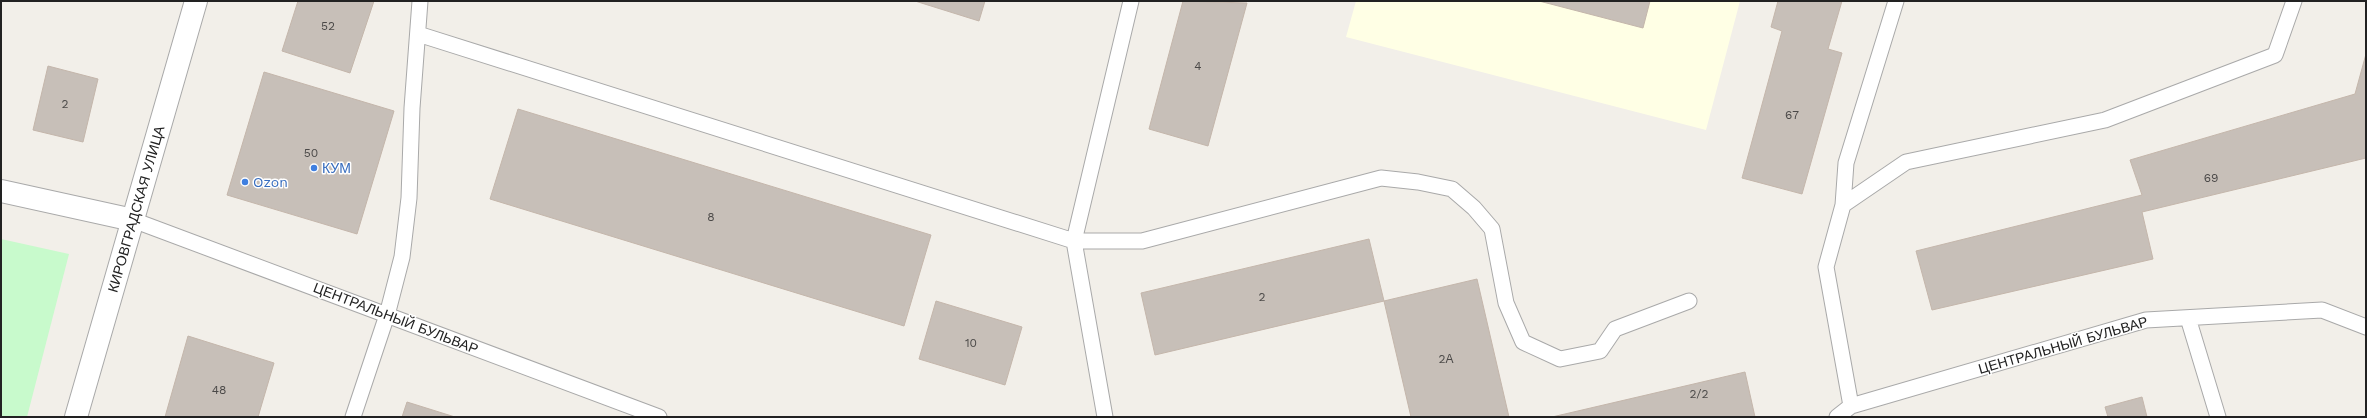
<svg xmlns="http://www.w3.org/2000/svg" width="2367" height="418" viewBox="0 0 2367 418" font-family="'Work Sans',sans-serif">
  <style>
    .education { fill: #ffffe5 }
    .park { fill: #c8facc }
    .building { fill: #c7bfb8; stroke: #c4b6ab }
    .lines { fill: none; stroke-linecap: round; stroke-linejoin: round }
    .service-casing { stroke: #a9a9a9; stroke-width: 17 }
    .minor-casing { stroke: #a9a9a9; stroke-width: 24 }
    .tertiary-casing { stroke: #a9a9a9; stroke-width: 24 }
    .service { stroke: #fff; stroke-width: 15 }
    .minor { stroke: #fff; stroke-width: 22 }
    .tertiary { stroke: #fff; stroke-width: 22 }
    .shop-dot { fill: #3f7fe0; stroke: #fff; stroke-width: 1.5 }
    .labels { text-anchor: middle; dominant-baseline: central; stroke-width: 3; stroke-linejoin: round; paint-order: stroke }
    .number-label { font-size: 12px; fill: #4b4948 }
    .shop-label { font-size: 14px; fill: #366cbe; stroke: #fff; text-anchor: start }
    .street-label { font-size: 14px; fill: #222; stroke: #fff }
  </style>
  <rect width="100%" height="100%" fill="#f2efe9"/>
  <path class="education" d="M1356,1h384l-34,129 -360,-93z"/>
  <path class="park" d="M1,239l68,15 -42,163h-26z"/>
  <path class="building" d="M298,1h76l-24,72 -68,-22z
    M915,1h70l-6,20z
    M1183,1l64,2 -39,143 -59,-17z
    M1539,1h111l-7,27z
    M1778,1h64l-14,48 14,4 -40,141 -60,-16 40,-147 -11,-4z
    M2366,54v104l-224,54 11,47 -221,51 -16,-59 226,-56 -12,-35 225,-66z
    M48,66l50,13 -15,63 -50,-12z
    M264,72l130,39 -37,123 -130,-39z
    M518,109l413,126 -27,91 -414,-127z
    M1369,239l15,62 -229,54 -14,-62z
    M1477,279l32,138h-98l-27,-116z
    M936,301l86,26 -17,58 -86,-26z
    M188,336l86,27 -16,54h-93z
    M1745,372l10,45h-203z
    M2142,397l5,20h-39l-3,-10z
    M407,402l48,15h-53z"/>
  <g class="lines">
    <defs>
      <path id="service" d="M418,34l656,207h68l239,-63 37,4 34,7 22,19 18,21 14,74 17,39 37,17 40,-8 15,-22 74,-28
        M1843,205l3,-42 50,-162
        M133,220l526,197
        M2188,318l30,99
        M1851,406l-25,-139 17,-62 63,-43 199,-42 170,-65 19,-54
        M353,417l34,-102 15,-58 7,-59 3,-90 8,-107
        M1105,417l-31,-176 57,-240
        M1837,417l14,-11 295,-86 176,-10 44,17"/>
      <path id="minor" d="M1,191l132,29"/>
      <path id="tertiary" d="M76,417l120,-416"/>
    </defs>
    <use href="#service" class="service-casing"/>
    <use href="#minor" class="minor-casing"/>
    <use href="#tertiary" class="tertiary-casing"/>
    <use href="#service" class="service"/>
    <use href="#minor" class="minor"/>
    <use href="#tertiary" class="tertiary"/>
  </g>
  <g class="shop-dot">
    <circle cx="314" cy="168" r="4"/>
    <circle cx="245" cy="182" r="4"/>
  </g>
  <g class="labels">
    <g class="number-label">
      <text x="328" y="26">52</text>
      <text x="1198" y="66">4</text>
      <text x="65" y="104">2</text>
      <text x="1792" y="115">67</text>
      <text x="311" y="153">50</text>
      <text x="2211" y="178">69</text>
      <text x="711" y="217">8</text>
      <text x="1262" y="297">2</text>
      <text x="971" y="343">10</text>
      <text x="1446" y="359">2А</text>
      <text x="219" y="390">48</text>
      <text x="1699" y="394">2/2</text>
    </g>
    <g class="shop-label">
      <text x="322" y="168">КУМ</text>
      <text x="253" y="182">Ozon</text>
    </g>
    <g class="street-label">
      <text transform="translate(136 209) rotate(-74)">КИРОВГРАДСКАЯ УЛИЦА</text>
      <text transform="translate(396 318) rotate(21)">ЦЕНТРАЛЬНЫЙ БУЛЬВАР</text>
      <text transform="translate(2063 345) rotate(-16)">ЦЕНТРАЛЬНЫЙ БУЛЬВАР</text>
    </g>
  </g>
  <rect width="2367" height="418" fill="none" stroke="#222222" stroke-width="4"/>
</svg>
